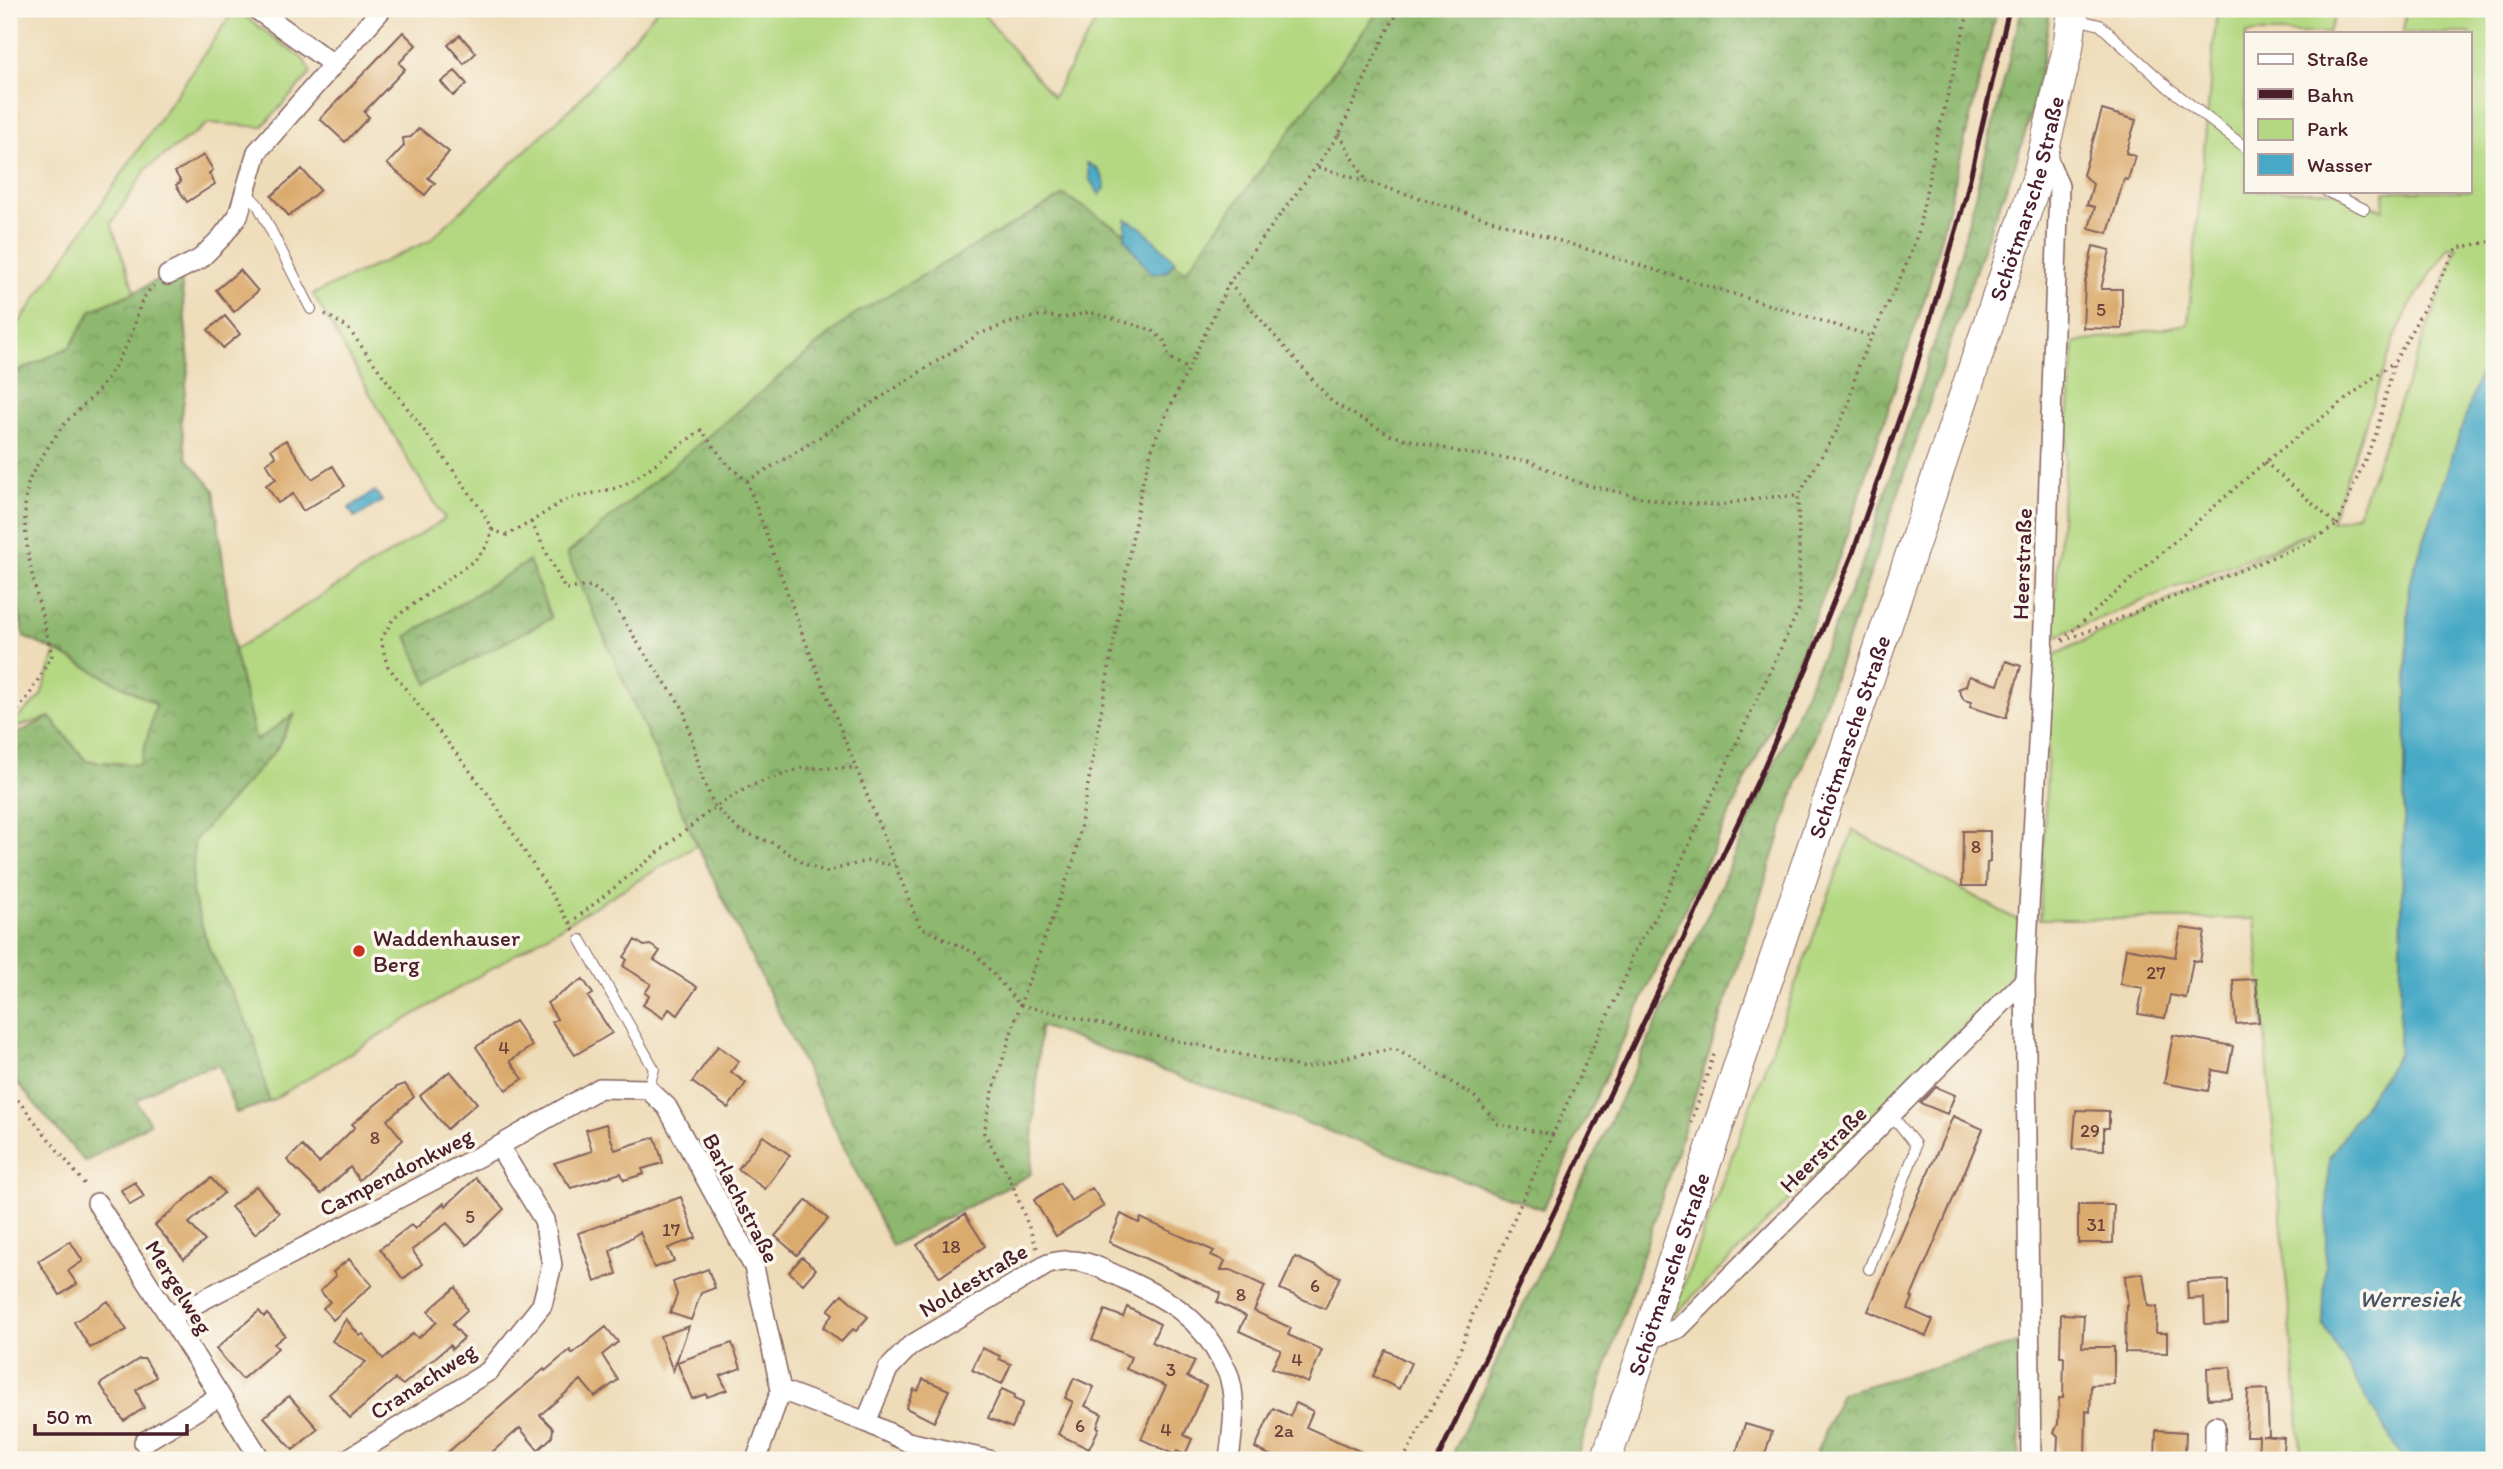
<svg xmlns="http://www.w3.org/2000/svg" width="2503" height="1469" viewBox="0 0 2503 1469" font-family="Itim,sans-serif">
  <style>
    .green { fill: #b3d881; stroke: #7e7c56; stroke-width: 2; fill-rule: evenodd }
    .forest { fill: url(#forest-crowns); stroke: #6c6c4d; stroke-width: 2 }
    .water { fill: #47a9c6; stroke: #486478; stroke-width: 2 }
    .building { fill: #dbab6e }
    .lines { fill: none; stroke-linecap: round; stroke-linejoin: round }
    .lane-casing { stroke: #83615d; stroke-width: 12 }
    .street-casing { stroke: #83615d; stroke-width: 22 }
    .primary-casing { stroke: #83615d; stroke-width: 32 }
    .path { stroke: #83615d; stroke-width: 3.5; stroke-dasharray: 2 5; stroke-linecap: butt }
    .lane { stroke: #fff; stroke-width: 10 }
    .street { stroke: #fff; stroke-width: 19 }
    .primary { stroke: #fff; stroke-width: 30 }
    .rail { stroke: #4a1f2b; stroke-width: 5 }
    .poi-dot { fill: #c8321e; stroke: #fbf7ec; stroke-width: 2.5 }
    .labels { text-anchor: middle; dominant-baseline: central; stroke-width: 7; stroke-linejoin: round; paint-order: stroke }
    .number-label { font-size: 19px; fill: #6e423c }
    .street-label { font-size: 23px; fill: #4a1f2b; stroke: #fbf7ec }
    .poi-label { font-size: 23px; fill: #4a1f2b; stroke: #fbf7ec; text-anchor: start }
    .water-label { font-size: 24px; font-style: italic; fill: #495669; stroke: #fbf7ec }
  </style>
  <defs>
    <pattern id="forest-crowns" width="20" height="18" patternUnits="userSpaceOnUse" patternTransform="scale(1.75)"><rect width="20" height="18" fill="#8eb86f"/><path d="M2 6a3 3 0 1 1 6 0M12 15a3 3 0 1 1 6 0" fill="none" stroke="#76955b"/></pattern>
  </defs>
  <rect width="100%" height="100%" fill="#fbf7ec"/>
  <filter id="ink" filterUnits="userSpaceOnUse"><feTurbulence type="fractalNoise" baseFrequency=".0143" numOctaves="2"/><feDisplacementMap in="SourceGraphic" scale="14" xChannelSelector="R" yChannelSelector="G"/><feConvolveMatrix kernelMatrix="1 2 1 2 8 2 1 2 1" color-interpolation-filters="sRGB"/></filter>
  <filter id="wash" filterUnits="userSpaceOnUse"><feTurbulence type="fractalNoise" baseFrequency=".00686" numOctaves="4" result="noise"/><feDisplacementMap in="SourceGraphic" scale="28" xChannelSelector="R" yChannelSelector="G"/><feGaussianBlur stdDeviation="1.57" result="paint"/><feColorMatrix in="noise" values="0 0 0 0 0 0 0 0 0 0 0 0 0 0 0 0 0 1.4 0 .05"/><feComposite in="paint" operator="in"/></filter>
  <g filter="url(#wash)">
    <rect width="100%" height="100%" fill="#eedcb9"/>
    <path class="green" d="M235,9l69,51 7,13 -49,54 -53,-4 -62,45 -36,56 24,68 -43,18 -22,37 -61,29v-38z
      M658,9h321l74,88 50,-88h277l-194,263 -619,281 130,292 -428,257 -16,-67 -44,-87 -17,-55 2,-53 82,-90 17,-35 -37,26 -22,-91 211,-131 -33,-52 -99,-173 116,-53 147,-138z
      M2217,9h122l-11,24h-82v158h89l48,19 2,-19h85v-158h-67l3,-24h88v351l-15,17 -70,208 -10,468 -70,105 74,302h-101l-47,-541h-215l12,-263 261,-125 -261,107 22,-295 114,-19zM2449,247l8,1 -99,266 -27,8 64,-184 14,-31z
      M56,651l101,53 -16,61 -55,-4 -36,-44 -41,12v-4l31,-27z
      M1853,830l170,93 -12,55 -339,339z"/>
    <path class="forest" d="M1380,9h617l-68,276 -89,270 -70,174 -227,480 -503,-183 -9,148 -139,72 -195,-401 -130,-291 286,-239 211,-120 122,76z
      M2022,9h28c-8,73 -27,144 -57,211l-203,585 -214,655h-126l262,-554 149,-339 90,-276z
      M180,267l9,96 -8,58 6,37 27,32 20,160 22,91 39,-27 -19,36 -82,91 -2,52 17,55 44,87 16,67 -33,11 -17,-48 -43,11 -40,25 14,22 -65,39 -76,-88v-337l41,-20 36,44 54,4 16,-61 -100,-53 -32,-14 -15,-71v-190l61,-29 22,-37 43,-18z
      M529,561l22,57 -124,66 -20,-48z
      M2022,1342l-3,118h-206l28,-67z"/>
    <path class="water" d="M1087,163c12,5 17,12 18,25l-5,7 -10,-15z
      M1126,219l17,10 32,32 -8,10 -13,3 -7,-5 -22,-31z
      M2494,360v1100h-91l-80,-136 6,-166 70,-105 10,-468 70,-209z
      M375,491l7,10 -27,17 -6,-10z"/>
    <g id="blocks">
      <path class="building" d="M403,32l13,13 -17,18 6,6 -41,43 5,5 -24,25 -25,-23z
        M460,35l16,18 -12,11 -16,-19z
        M455,71l12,13 -14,12 -12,-14z
        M2102,110l34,10 -10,33 9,3 -7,24 -4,-1 -16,54 -19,-5 6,-21 -8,-2 6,-21 -10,-9z
        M419,128l30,24 -21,26 7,5 -10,12 -38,-31 17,-18 -1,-8 8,-1z
        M204,155l9,15 -4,3 6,11 -28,18 -11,-17 5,-3 -6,-10z
        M302,169l18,21 -31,26 -18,-20z
        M2093,246l17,4 -9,39h21v40l-39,-1 2,-45z
        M240,270l18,21 -24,21 -18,-22z
        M225,316l15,18 -17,14 -15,-18z
        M286,440l26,39 21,-13 12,20 -42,25 -10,-17 -15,9 -12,-18 10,-6 -10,-16 10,-6 -5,-8z
        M2006,661l15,5 -15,52 -36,-11 2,-5 -8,-2 -6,-11 8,-3 3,-10 29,9z
        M1963,831h27v31l-3,1 -1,23h-24z
        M2181,928l24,3 -5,31 -7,-2 -7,38 -16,-3 -5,23 -27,-4 5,-26 -23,-4 6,-36 49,9z
        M635,940l9,6 6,-1 10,6 -6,9 43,27 -19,28 -9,-6 -6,9 -20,-13 6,-9 -4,-3 6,-9 -28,-18 4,-6 -3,-3z
        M583,979l10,15 -5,3 24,36 -37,22 -23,-33 5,-3 -10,-16z
        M2256,979l3,43 -23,2 -3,-44z
        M515,1021l17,25 -22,15 13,18 -17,11 -30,-43z
        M2173,1035l60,11 -5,27 -16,-3 -4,21 -44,-8z
        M718,1046l21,15 -8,11 15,11 -18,25 -36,-26z
        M450,1071l27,32 -30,26 -27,-33z
        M405,1084l9,13 -27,23 16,20 -44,40 -9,-13 -29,27 -34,-34 15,-14 17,17 36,-36 -3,-3 45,-37z
        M1936,1087l19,8 -8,19 -27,-11z
        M2076,1110l33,1v17h-5v22l-31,-1z
        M1953,1116l30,13 -72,168 2,1 -5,11 25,11 -7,16 -58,-25z
        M606,1124l9,26 40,-13 8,26 -21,6 2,5 -20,6 -3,-7 -50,15 -17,-25 38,-12 -6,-21z
        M763,1136l27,19 -25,34 -27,-20z
        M211,1178l13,15 -35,30 16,18 -21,18 -29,-34z
        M476,1178l28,31 -37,36 -20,-22 -35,27 10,14 -19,15 -23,-30 31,-24 4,4 29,-26 2,3z
        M135,1182l9,15 -14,8 -9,-15z
        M1060,1183l11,18 21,-13 12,18 -48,30 -22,-36z
        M256,1186l23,27 -24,21 -24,-27z
        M681,1197l15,41 -28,10 6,13 -20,7 -14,-36 -30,19 7,23 -22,8 -17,-49z
        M807,1200l21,19 -31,36 -22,-19z
        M2078,1205h36l-1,38h-35z
        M965,1214l20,32 -45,31 -23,-32z
        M1121,1214l18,9 2,-5 73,33 -3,4 14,6 -4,9h10l34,16 -11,25 37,17 -3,7 34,15 -14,33 -36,-15 9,-18 -42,-19 7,-15 -29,-14 4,-9 -112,-51z
        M70,1241l13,20 -15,10 9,13 -17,11 -22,-34z
        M802,1257l14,12 -13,15 -14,-12z
        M1295,1257l45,20 -15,32 -45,-20z
        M349,1259l23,26 -39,35 -10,-12 7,-6 -10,-11 16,-15 -3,-4z
        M708,1269l7,19 -14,5 -10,27 -21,-7 7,-18 -4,-13z
        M2143,1273l5,33 9,1 -1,26h11v20l-42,-1 1,-46h2l-3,-30z
        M2228,1280v43l-23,1 -1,-26 -16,1 -1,-17z
        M456,1287l11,23 -15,14 12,14 -12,11 -2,-4 -47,40 -8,-6 -45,39 -21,-24 37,-32 -34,-21 14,-22 14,17 3,-2 20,25 30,-26 5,5 19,-16 -9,-11z
        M842,1294l26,23 -12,14 -3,-2 -12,13 -18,-15 10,-13 -5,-4z
        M108,1301l19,29 -37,18 -16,-26z
        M1127,1307l33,17 -8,18 43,19 -8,16 19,9 -22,49 8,4 -7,16 -8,-4 -2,4 -34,-16 25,-53 -40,-17 5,-12 -39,-17 13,-30 18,7z
        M259,1311l5,6 3,-3 18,21 -11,9 4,4 -36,31 -26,-30z
        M2061,1314l23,1 -2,32h32v37l-23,1 -1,27 -4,-1 -1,49h-28l1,-24 -4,-4 4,-8 1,-26h4l1,-41h-4z
        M689,1326l-16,45 -13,-35z
        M606,1327l12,15 -16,13 16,25 -23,17 -14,-17 -41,35 13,13 -1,9 -14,13 -18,-22 -37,32h-44l105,-91 1,2 25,-21 2,4z
        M732,1343l9,25 -21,8 7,14 -20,7 -1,-3 -14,5 -15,-37z
        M982,1348l18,8 -1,3 12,5 -9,20 -30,-14z
        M1386,1350l25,13 -12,26 -26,-13z
        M139,1359h6l11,18 -20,13 8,18 -20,13 -24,-37z
        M2231,1367l1,31 -24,1 -1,-31z
        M1074,1378l20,9 -9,19 17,8 -5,13 2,1 -10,21 -31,-15 15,-32 -8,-4z
        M923,1379l26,11 -15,32 -28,-14 8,-19 4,2z
        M1002,1389l13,6 -1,4 9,4 -11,25 -24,-10z
        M2267,1389l2,47h-7l22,2 -2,22h-24l1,-24h-13l2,-46z
        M289,1396l29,33 -25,21 -29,-33z
        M1296,1403l17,8 -7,16 73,33h-99l-25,-12 18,-40 17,8z
        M1745,1424l27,8 -9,28h-29z
        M2156,1430l30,2 -1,28h-30z"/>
    </g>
  </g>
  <g filter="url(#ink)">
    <use href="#blocks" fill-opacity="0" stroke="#83615d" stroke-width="2"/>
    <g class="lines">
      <defs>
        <path id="lane" d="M2075,19l25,6 69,63 77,60
          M2326,191l38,18
          M246,192l12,13 53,104
          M581,940l73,129 -6,20
          M1869,1269l45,-115 1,-10 -24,-30"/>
        <path id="street" d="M256,9l77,55
          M168,275l32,-16 21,-21 17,-22 19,-64 125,-143
          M97,1203l164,257
          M170,1317l329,-171 101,-58 48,1 19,18 87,160 27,123 -25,70
          M1647,1340l32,-12 346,-348
          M781,1390l85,32 42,20 81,18
          M866,1422l22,-53 22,-23 138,-82c31,-9 48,2 76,15 43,20 75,37 97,81 3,6 8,13 9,20 7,26 2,54 -1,80
          M2215,1426v34
          M144,1442l76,-46
          M346,1460l143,-89 53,-66 10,-40 -8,-45 -45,-74
          M2031,1460l-6,-480 18,-327 16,-467 -14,-34"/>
        <g id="primary">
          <path id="s1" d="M1606,1460l431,-1281 31,-131 5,-39"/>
        </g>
      </defs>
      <use href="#lane" class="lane-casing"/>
      <use href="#street" class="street-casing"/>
      <use href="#primary" class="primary-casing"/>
      <path class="path" d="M1339,134l28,48
        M1318,167l553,169
        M1229,283l103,119 58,33 74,18 64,8 54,23 82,18 53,3 52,-8 29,-1
        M325,314l22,13 101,136 35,49 9,18 -5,16 -11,13 -83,60 -12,21 6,25 104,133 83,132
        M747,481l51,-30 181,-117 30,-11 33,-8 22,3 26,-6 62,18 12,11 6,17 18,11
        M531,522l34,67 26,-3 21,16 31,49 40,57 20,72 12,27 25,24 33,12 30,20 23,9 40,-11 29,4
        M2337,525l39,-91 18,-71
        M492,530l15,5 24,-13 33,-22 52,-12 16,-7 69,-51 26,34 20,17 55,152 118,294 55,26 45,52 121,28 164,35 56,-14 34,-5 78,46 25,29 56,11
        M2062,640l203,-178 130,-101 62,-113 37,-7
        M2063,641l243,-97 31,-19 -72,-63
        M9,721l21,-27 22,-39c-12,-52 -37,-122 -23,-174 3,-10 29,-50 37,-59 14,-15 32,-27 43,-47 8,-12 15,-24 21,-37 8,-18 7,-39 24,-52
        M570,923l145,-116 35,-21 51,-18h55
        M9,1089l78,98
        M1691,1123l23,-69
        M1037,1248l-28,-72 -25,-43 8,-39 28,-89 55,-148 67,-373 13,-45 74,-156 87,-116 23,-33 50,-107 11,-18
        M1403,1460l52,-96 19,-53 47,-108 109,-236v-9l24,-38 146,-313 -2,-111 38,-64 13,-29 9,-38 47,-97 13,-35 18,-91 33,-133"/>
      <use href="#lane" class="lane"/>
      <use href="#street" class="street"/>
      <use href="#primary" class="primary"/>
      <path class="rail" d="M1437,1460l323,-684 49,-113 44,-110 59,-172 53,-181 44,-191"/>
    </g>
  </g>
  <circle class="poi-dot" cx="359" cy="951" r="7"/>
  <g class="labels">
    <g class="number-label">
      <text x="2101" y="309">5</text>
      <text x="1976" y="846">8</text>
      <text x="2156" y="972">27</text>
      <text x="504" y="1047">4</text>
      <text x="2090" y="1130">29</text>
      <text x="375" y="1137">8</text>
      <text x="470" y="1216">5</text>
      <text x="2096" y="1224">31</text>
      <text x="671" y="1229">17</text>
      <text x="951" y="1246">18</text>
      <text x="1315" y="1285">6</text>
      <text x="1241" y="1294">8</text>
      <text x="1297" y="1359">4</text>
      <text x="1171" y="1369">3</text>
      <text x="1080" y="1425">6</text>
      <text x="1166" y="1429">4</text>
      <text x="1284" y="1430">2a</text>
    </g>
    <g class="street-label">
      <text stroke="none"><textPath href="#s1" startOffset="1330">Schötmarsche Straße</textPath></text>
      <text transform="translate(2022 564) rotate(-88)">Heerstraße</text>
      <text stroke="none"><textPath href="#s1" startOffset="763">Schötmarsche Straße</textPath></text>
      <text transform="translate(1823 1149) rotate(-45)">Heerstraße</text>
      <text transform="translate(396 1172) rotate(-27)">Campendonkweg</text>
      <text transform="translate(741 1198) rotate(63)">Barlachstraße</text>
      <text stroke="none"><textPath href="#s1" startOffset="196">Schötmarsche Straße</textPath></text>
      <text transform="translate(973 1280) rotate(-31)">Noldestraße</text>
      <text transform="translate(179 1287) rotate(58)">Mergelweg</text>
      <text transform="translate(423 1381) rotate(-33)">Cranachweg</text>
    </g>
    <g class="poi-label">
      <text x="373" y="938">Waddenhauser<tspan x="373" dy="26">Berg</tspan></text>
    </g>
    <g class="water-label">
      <text x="2410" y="1298">Werresiek</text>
    </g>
  </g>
  <rect width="2503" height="1469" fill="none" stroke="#fbf7ec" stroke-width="35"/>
  <rect x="2244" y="32" width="228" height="161" fill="#fbf7ec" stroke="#b4a19f" stroke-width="2"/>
  <rect x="2258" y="54" width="35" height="10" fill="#ffffff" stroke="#b4a19f" stroke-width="2"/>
  <text x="2307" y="66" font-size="21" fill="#4a1f2b">Straße</text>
  <rect x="2258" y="89" width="35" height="10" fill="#4a1f2b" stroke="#b4a19f" stroke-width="2"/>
  <text x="2307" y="102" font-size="21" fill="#4a1f2b">Bahn</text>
  <rect x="2258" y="119" width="35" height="21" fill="#b3d881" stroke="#b4a19f" stroke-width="2"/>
  <text x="2307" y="136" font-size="21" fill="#4a1f2b">Park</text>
  <rect x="2258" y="154" width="35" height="21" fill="#47a9c6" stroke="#b4a19f" stroke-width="2"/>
  <text x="2307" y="172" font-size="21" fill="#4a1f2b">Wasser</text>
  <path d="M35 1424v10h152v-10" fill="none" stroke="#4a1f2b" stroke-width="3.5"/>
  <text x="46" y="1424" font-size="21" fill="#4a1f2b" stroke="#fbf7ec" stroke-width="5" paint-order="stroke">50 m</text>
</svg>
